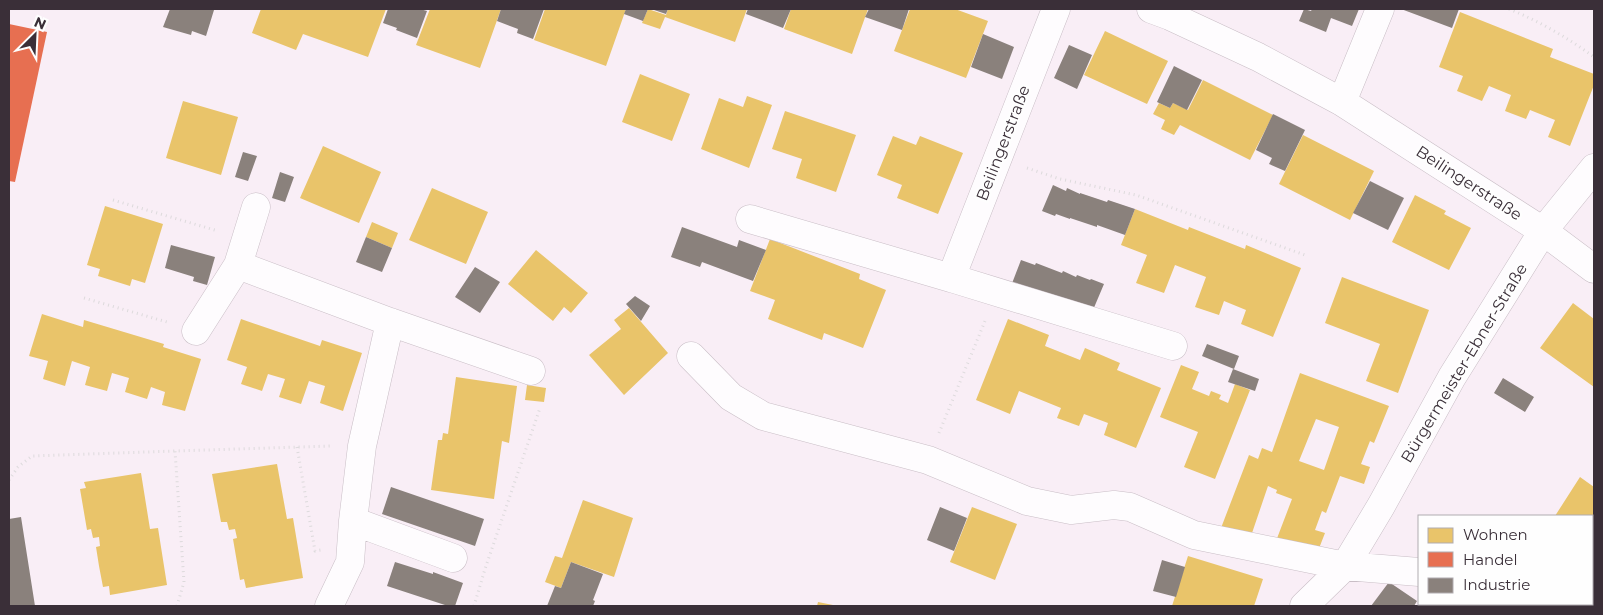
<svg xmlns="http://www.w3.org/2000/svg" width="1603" height="615" viewBox="0 0 1603 615" font-family="Montserrat,sans-serif">
  <style>
    .homes { fill: #e9c46a; fill-rule: evenodd }
    .shops { fill: #e76f51 }
    .industry { fill: #8a817c }
    .lines { fill: none; stroke-linecap: round; stroke-linejoin: round }
    .minor-casing { stroke: #c9bec6; stroke-width: 29 }
    .path { stroke: #dddadc; stroke-width: 3; stroke-dasharray: 1 4; stroke-linecap: butt }
    .minor { stroke: #fefcfe; stroke-width: 28 }
    .labels { text-anchor: middle; dominant-baseline: central; stroke-width: 5; stroke-linejoin: round; paint-order: stroke }
    .street-label { font-size: 16px; fill: #3a2f38; stroke: #fefefe }
  </style>
  <rect width="100%" height="100%" fill="#f9eef6"/>
  <path class="homes" d="M261,9h125l-18,48 -65,-23 -7,16 -44,-17z
    M430,9h71l-21,59 -64,-23z
    M545,9h81l-20,57 -72,-26z
    M648,9l18,6 2,-6h79l-12,33 -70,-25 -5,12 -18,-6z
    M791,9h77l-16,45 -68,-25z
    M910,9h45l33,12 -22,57 -72,-27z
    M1460,12l93,37 -3,8 44,17v11l-24,61 -22,-9 7,-17 -25,-10 -4,9 -21,-8 6,-16 -22,-9 -7,15 -25,-10 6,-15 -24,-9z
    M1105,31l63,30 -21,43 -63,-29z
    M640,74l50,20 -18,47 -50,-19z
    M1203,80l70,35 -23,45 -70,-35 -6,10 -13,-6 4,-9 -12,-6 6,-11 11,5 3,-5 15,7z
    M747,96l25,9 -23,63 -48,-19 18,-51 24,9z
    M183,101l55,16 -17,58 -55,-17z
    M785,111l71,24 -20,57 -40,-14 6,-19 -30,-10z
    M1303,135l71,36 -24,49 -71,-36z
    M893,136l23,9 4,-9 43,17 -25,61 -41,-16 5,-13 -25,-10z
    M323,146l58,26 -22,51 -59,-25z
    M432,188l56,24 -22,52 -57,-24z
    M1415,195l31,16 -2,3 27,14 -22,42 -57,-28z
    M105,206l58,18 -18,59 -13,-4 -2,7 -32,-10 2,-7 -13,-4z
    M1135,209l53,21 1,-3 56,22 1,-4 55,23 -28,69 -32,-13 5,-14 -22,-9 -5,14 -24,-8 11,-30 -31,-12 -11,28 -28,-10 11,-28 -26,-10z
    M372,222l26,11 -6,15 -26,-11z
    M770,239l90,35 -1,5 27,11 -23,58 -39,-15 -2,7 -54,-21 7,-19 -25,-9z
    M536,250l52,43 -17,20 -7,-6 -11,14 -45,-37z
    M1342,277l87,33 -31,83 -32,-12 14,-37 -55,-21z
    M1573,303l21,16v68l-54,-39z
    M629,308l39,45 -44,42 -35,-40 32,-26 -7,-9z
    M42,314l41,13 1,-7 80,24 -1,3 38,12 -16,52 -23,-6 3,-13 -14,-5 -4,12 -22,-7 4,-14 -17,-5 -5,18 -22,-6 5,-18 -18,-6 -7,25 -22,-7 5,-18 -19,-5z
    M241,319l79,27 2,-6 40,13 -19,58 -23,-8 5,-17 -16,-5 -8,23 -22,-7 6,-18 -17,-5 -6,17 -21,-7 6,-17 -20,-7z
    M1008,319l41,16 -4,11 35,14 5,-12 35,15 -3,7 44,18 -25,60 -32,-13 4,-12 -24,-9 -5,12 -22,-8 4,-10 -42,-17 -9,23 -34,-14z
    M1181,365l18,7 -7,17 17,7 2,-5 10,4 -2,4 9,4 7,-19 15,6 -35,89 -31,-12 14,-35 -38,-15z
    M1300,373l89,33 -15,37 -4,-2 -9,23 9,3 -6,17 -24,-8 -14,37 -4,-2 -7,19 10,3 -7,18 -42,-10 16,-42 -16,-6 1,-3 -9,-4 -17,50 -30,-8 28,-73 9,4 4,-11 10,4zM1316,419l23,8 -15,43 -25,-9z
    M456,377l61,9 -8,57 -7,-2 -8,58 -63,-9 7,-50h4l1,-7 5,1z
    M527,385l19,3 -2,14 -19,-2z
    M277,464l10,55 6,-1 10,60 -57,10 -2,-9 -4,1 -7,-41 4,-1 -2,-9 -6,1 -2,-8h-6l-9,-48z
    M141,473l9,56 8,-1 9,57 -57,10 -1,-9 -6,1 -4,-21 -3,-19 4,-1 -1,-9 -6,1 -2,-9 -4,1 -7,-41 6,-1 -2,-6z
    M1580,477l14,10v60l-2,-1v-30h-37z
    M583,500l50,18 -19,59 -43,-15 -10,26 -16,-6 10,-26 7,2z
    M972,507l45,17 -22,56 -45,-18z
    M1188,556l75,23 -9,27h-82z
    M818,602l15,3v1h-16z"/>
  <path class="shops" d="M9,24l38,8 -32,150 -6,-1z"/>
  <path class="industry" d="M170,9h40l4,1 -8,26 -14,-5 -1,4 -28,-8z
    M388,9h32l7,2 -10,27 -21,-8 1,-2 -14,-5z
    M501,9h43l-11,30 -16,-6 1,-4 -21,-8z
    M626,9h22l-5,12 -19,-7z
    M651,9h17l-2,5z
    M748,9h43l-8,19 -37,-14z
    M869,9h40l-7,21 -37,-13z
    M1304,9l7,2 1,-2h47l-7,17 -21,-8 -5,14 -27,-11z
    M1401,9h58l-7,19z
    M983,34l31,13 -12,32 -31,-12z
    M1069,45l23,10 -15,34 -23,-11z
    M1174,66l28,14 -15,30 -14,-7 -3,5 -13,-6z
    M1273,114l32,16 -20,41 -16,-7 3,-6 -16,-8z
    M243,152l14,4 -9,25 -13,-4z
    M280,172l14,5 -9,25 -13,-4z
    M1370,181l34,17 -16,32 -35,-17z
    M1053,185l13,6 1,-3 13,6v-1l27,9 1,-2 27,9 -10,26 -28,-10v2l-27,-9v1l-14,-5 -1,2 -13,-5z
    M682,227l55,20 2,-7 27,10 -13,31 -51,-19 -2,5 -29,-10z
    M366,237l26,11 -10,24 -26,-10z
    M171,245l44,12 -8,28 -14,-4 1,-4 -29,-9z
    M1021,260l14,5 1,-2 26,10 1,-2 13,6 1,-2 13,5 1,-1 13,5 -11,26 -82,-24z
    M475,267l25,15 -20,31 -25,-16z
    M635,296l15,10 -9,15 -15,-17z
    M1207,344l32,12 -5,13 -32,-13z
    M1233,369l26,10 -4,12 -27,-9z
    M1503,378l31,19 -9,15 -31,-19z
    M391,487l93,32 -9,27 -93,-32z
    M940,507l27,11 -13,33 -27,-11z
    M21,517l14,89h-26v-87z
    M1162,560l23,7 -9,30 -23,-6z
    M395,562l38,12v-2l30,11 -8,23h-7l-61,-20z
    M571,562l32,12 -10,26 2,1 -2,5h-46l8,-20 6,2z
    M1389,582l28,19 -3,5h-43z"/>
  <g class="lines">
    <defs>
      <path id="minor" d="M1151,9l19,7 88,41 84,45 201,129 51,38
        M1342,102l38,-93
        M750,219l201,59 105,-269
        M238,265l18,-58
        M951,278l222,68
        M196,331l42,-66 152,57 141,49
        M691,356l40,41 32,19 165,44 99,41 44,9 43,-5 16,2 64,28 151,31 74,6
        M353,521l100,37
        M329,606l21,-44 3,-41 9,-75 28,-124
        M1304,606l41,-40 36,-60 71,-129 91,-146 51,-63"/>
    </defs>
    <use href="#minor" class="minor-casing"/>
    <path class="path" d="M1509,9c30,12 59,29 85,48
      M1027,168l33,11 76,16 169,60
      M113,200l105,31
      M84,298l83,24
      M939,433l46,-112
      M297,447l18,104 6,-1
      M9,480l9,-13 14,-11 143,-5
      M1592,587h2
      M177,606l7,-24 -9,-131 156,-5
      M474,606l11,-37 55,-161"/>
    <use href="#minor" class="minor"/>
  </g>
  <g class="labels">
    <g class="street-label">
      <text transform="translate(1003 143) rotate(-69)">Beilingerstraße</text>
      <text transform="translate(1469 183) rotate(33)">Beilingerstraße</text>
      <text transform="translate(1464 363) rotate(-59)">Bürgermeister-Ebner-Straße</text>
    </g>
  </g>
  <rect width="1603" height="615" fill="none" stroke="#3a2f38" stroke-width="20"/>
  <rect x="1418" y="515" width="175" height="90" fill="#fefefe" stroke="#b0abaf"/>
  <rect x="1428" y="528" width="25" height="15" fill="#e9c46a" stroke="#b0abaf"/>
  <text x="1463" y="540" font-size="15" fill="#3a2f38">Wohnen</text>
  <rect x="1428" y="552" width="25" height="15" fill="#e76f51" stroke="#b0abaf"/>
  <text x="1463" y="565" font-size="15" fill="#3a2f38">Handel</text>
  <rect x="1428" y="578" width="25" height="15" fill="#8a817c" stroke="#b0abaf"/>
  <text x="1463" y="590" font-size="15" fill="#3a2f38">Industrie</text>
  <g transform="translate(35 35) rotate(24)" stroke="#fefefe" stroke-width="4" paint-order="stroke">
  <path d="M0-4L9 19L0 12L-9 19Z" fill="#3a2f38"/>
  <text y="-8" font-size="14" font-weight="bold" text-anchor="middle" fill="#3a2f38">N</text>
  </g>
</svg>
